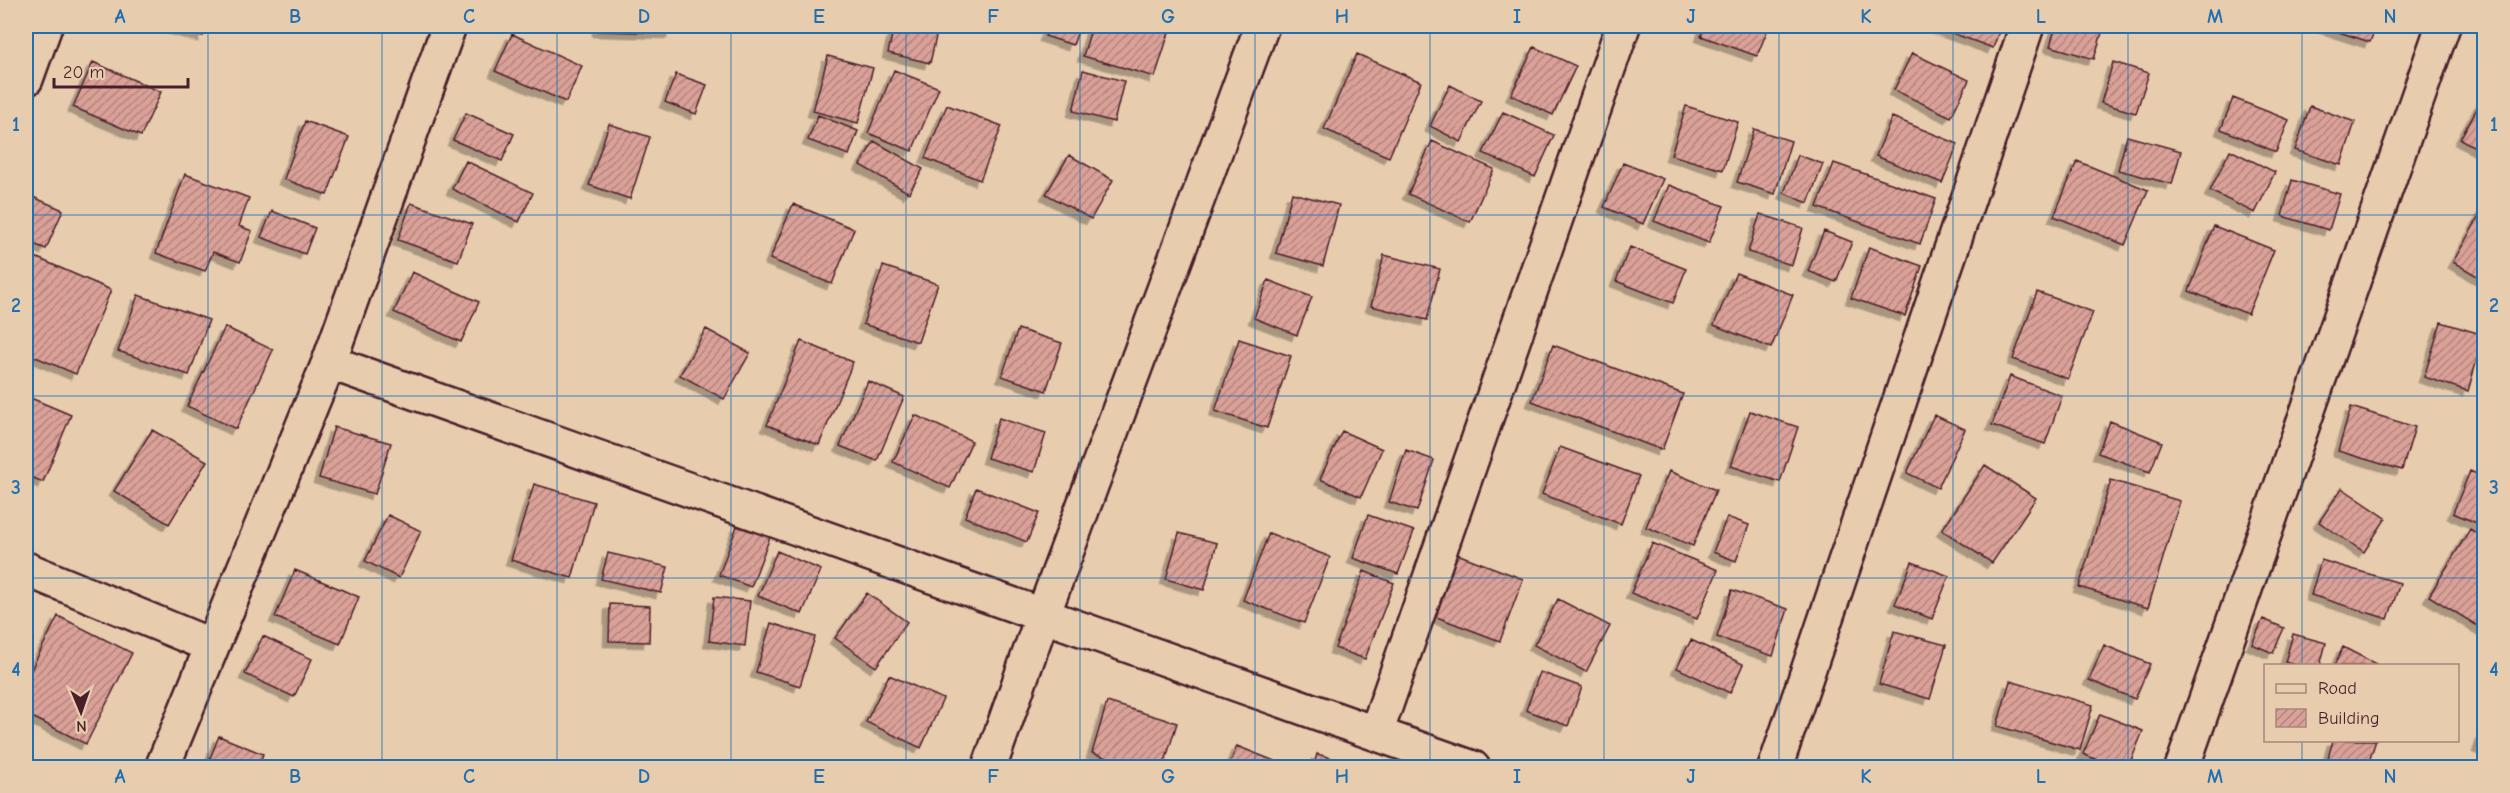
<svg xmlns="http://www.w3.org/2000/svg" width="2510" height="793" viewBox="0 0 2510 793" font-family="'Comic Neue',sans-serif">
  <style>
    .building { fill: url(#building-hatch); stroke: #4a1f2b; stroke-width: 1.5; filter: url(#shadow) }
    .lines { fill: none; stroke-linecap: round; stroke-linejoin: round }
    .street-casing { stroke: #4a1f2b; stroke-width: 38 }
    .street { stroke: #e7cdae; stroke-width: 33 }
    .grid { fill: none; stroke: #1f6fb2; stroke-width: 1.5; stroke-opacity: 0.55 }
    .neatline { fill: none; stroke: #1f6fb2; stroke-width: 2 }
    .grid-label { font-size: 20px; text-anchor: middle; font-weight: bold; fill: #1f6fb2 }
  </style>
  <defs>
    <pattern id="building-hatch" width="6" height="6" patternUnits="userSpaceOnUse" patternTransform="scale(1.5)"><rect width="6" height="6" fill="#daa198"/><path d="M-1 1l2-2M0 6l6-6M5 7l2-2" fill="none" stroke="#b3837c"/></pattern>
    <filter id="shadow"><feDropShadow dx="-5.5" dy="5.5" stdDeviation="0" flood-color="#0004"/></filter>
  </defs>
  <rect width="100%" height="100%" fill="#e7cdae"/>
  <filter id="ink" filterUnits="userSpaceOnUse"><feTurbulence type="fractalNoise" baseFrequency=".0167" numOctaves="2"/><feDisplacementMap in="SourceGraphic" scale="12" xChannelSelector="R" yChannelSelector="G"/><feConvolveMatrix kernelMatrix="1 2 1 2 8 2 1 2 1" color-interpolation-filters="sRGB"/></filter>
  <g filter="url(#ink)">
    <path class="building" d="M165,26h41l-3,10z
      M598,26h75l-1,7 -74,-2z
      M894,26l44,2 -8,35 -42,-10z
      M1049,26h31l-7,19 -28,-9z
      M1092,26h79l-16,51 -72,-21z
      M1704,26h65l-12,30 -56,-20z
      M1933,26h68l-8,22z
      M2056,26h48l-10,33 -44,-13z
      M2320,26h56l-6,16z
      M512,34l70,32 -16,36 -71,-31z
      M1534,47l42,19 -23,49 -42,-20z
      M1912,53l57,27 -18,37 -57,-27z
      M1357,54l64,28 -32,75 -65,-28z
      M828,56l45,12 -15,55 -45,-12z
      M93,62l68,30 -20,44 -68,-29z
      M2113,62l36,11 -13,40 -35,-10z
      M894,70l45,18 -27,63 -44,-18z
      M1083,70l41,11 -10,41 -41,-11z
      M676,74l31,11 -11,29 -31,-12z
      M1450,85l31,16 -20,41 -31,-16z
      M2484,96v56l-24,-13z
      M2233,98l56,22 -13,32 -55,-23z
      M947,105l55,21 -22,54 -55,-22z
      M1686,106l52,16 -15,48 -52,-15z
      M2310,106l45,16 -14,43 -46,-15z
      M1503,112l51,23 -19,42 -52,-24z
      M466,113l48,21 -12,27 -49,-21z
      M818,115l40,16 -9,24 -41,-15z
      M1892,117l66,27 -16,39 -66,-27z
      M305,121l44,16 -22,58 -43,-16z
      M609,124l41,13 -20,62 -41,-14z
      M1754,129l37,12 -16,53 -38,-12z
      M2127,136l54,15 -9,33 -54,-14z
      M874,141l49,28 -14,24 -49,-28z
      M1432,141l62,28 -24,53 -62,-28z
      M2230,150l45,22 -20,41 -45,-22z
      M1069,155l44,25 -22,39 -45,-25z
      M1798,155l25,9 -15,39 -24,-10z
      M466,161l67,32 -14,29 -67,-33z
      M2077,161l71,29 -23,55 -71,-29z
      M1623,163l40,16 -20,45 -39,-17z
      M1834,163l102,36 -16,45 -103,-37z
      M185,174l64,24 -10,28 13,5 -12,31 -27,-10 -8,19 -49,-18z
      M2292,180l48,14 -11,36 -47,-14z
      M1669,185l55,21 -15,37 -55,-22z
      M1292,193l47,12 -16,61 -47,-13z
      M26,194l37,16 -17,39 -20,-8z
      M411,203l61,21 -14,37 -60,-21z
      M793,204l61,25 -22,55 -62,-25z
      M2484,208v72l-31,-18z
      M272,211l43,17 -10,26 -44,-17z
      M1760,214l43,14 -11,37 -44,-13z
      M2214,226l60,24 -26,64 -59,-23z
      M1824,231l28,11 -16,40 -28,-11z
      M1630,247l56,22 -13,34 -57,-22z
      M1869,247l53,19 -17,50 -54,-18z
      M26,253l85,37 -35,84 -50,-21z
      M1384,255l56,14 -13,51 -56,-14z
      M883,266l55,18 -20,58 -55,-18z
      M412,272l67,30 -18,40 -67,-30z
      M1736,273l57,22 -22,53 -57,-23z
      M1268,280l44,17 -15,38 -43,-17z
      M2037,292l56,20 -25,67 -55,-20z
      M138,295l71,25 -20,55 -71,-24z
      M2441,322l43,13 -16,56 -44,-14z
      M225,327l48,23 -37,79 -49,-23z
      M706,329l44,24 -26,46 -44,-24z
      M1018,329l44,14 -16,48 -44,-15z
      M1239,339l52,17 -24,72 -52,-17z
      M801,341l52,21 -34,83 -52,-20z
      M1553,345l130,49 -21,56 -130,-49z
      M2010,376l52,20 -17,48 -53,-19z
      M868,381l36,16 -27,64 -37,-15z
      M26,396l45,19 -28,67 -17,-7z
      M2351,407l64,20 -13,43 -64,-19z
      M1750,411l48,16 -18,55 -49,-16z
      M915,415l57,26 -22,47 -57,-26z
      M1934,415l31,14 -27,59 -31,-15z
      M999,418l47,15 -12,39 -47,-14z
      M2110,421l52,21 -12,30 -52,-19z
      M334,427l57,16 -16,51 -56,-16z
      M152,430l55,31 -38,63 -55,-33z
      M1342,431l40,18 -21,48 -41,-18z
      M1560,447l79,29 -18,48 -79,-30z
      M1406,450l28,10 -17,51 -28,-9z
      M1985,465l51,33 -44,65 -50,-33z
      M1669,471l47,19 -23,56 -47,-19z
      M2470,471l14,6v49l-31,-13z
      M2111,480l69,21 -32,107 -69,-21z
      M534,484l60,18 -22,76 -61,-18z
      M976,488l63,25 -12,29 -62,-25z
      M2342,488l44,30 -22,34 -45,-30z
      M388,515l33,16 -22,47 -34,-17z
      M1368,515l46,16 -16,43 -45,-16z
      M1727,517l22,8 -13,36 -23,-9z
      M737,526l33,11 -19,50 -32,-12z
      M2470,529l14,9v92l-55,-34z
      M1179,533l38,10 -13,47 -38,-11z
      M1269,533l61,24 -26,66 -61,-23z
      M1652,543l66,27 -21,49 -66,-26z
      M777,551l44,19 -19,44 -44,-18z
      M608,553l60,14 -7,26 -60,-14z
      M1457,554l66,25 -23,62 -66,-25z
      M2321,560l79,23 -12,36 -77,-24z
      M1912,562l37,14 -17,43 -37,-15z
      M295,570l64,27 -19,47 -65,-27z
      M1364,571l30,12 -29,76 -30,-11z
      M1732,590l56,19 -15,47 -56,-19z
      M867,593l40,29 -31,45 -41,-29z
      M714,597l36,4 -5,45 -36,-5z
      M1558,599l52,27 -24,46 -52,-27z
      M610,604l40,2 -1,36 -40,-1z
      M58,616l74,37 -46,91 -60,-30v-34z
      M2263,619l21,9 -11,25 -21,-9z
      M771,623l44,14 -15,49 -44,-14z
      M1894,631l52,14 -16,54 -51,-15z
      M2293,634l33,9 -6,23h-21l-14,-4z
      M263,636l49,23 -18,38 -49,-23z
      M1691,640l52,24 -13,29 -53,-25z
      M2104,645l46,19 -15,35 -46,-19z
      M2343,647l33,17 -1,2h-41z
      M1540,672l42,15 -14,39 -42,-16z
      M889,675l54,24 -22,49 -55,-26z
      M2010,681l83,24 -13,45 -83,-24z
      M1107,702l70,21 -14,45h-25l-46,-15z
      M2100,714l43,17 -15,37h-12l-33,-14z
      M2484,728v21l-6,-2z
      M219,736l44,18 -5,14h-52z
      M2333,740h43l-9,28 -41,-3z
      M1237,746l55,22h-64z
      M1317,754l43,12v2h-47z"/>
    <g class="lines">
      <defs>
        <path id="street" d="M26,79l19,-53
          M329,362l1144,406
          M26,569l186,77
          M1376,733l247,-707
          M162,768l167,-406 120,-336
          M989,768l54,-153 219,-589
          M1775,768l252,-742
          M2182,768l261,-742"/>
      </defs>
      <use href="#street" class="street-casing"/>
      <use href="#street" class="street"/>
    </g>
  </g>
  <path class="grid" d="M208,26v742M382,26v742M557,26v742M731,26v742M906,26v742M1080,26v742M1255,26v742M1430,26v742M1604,26v742M1779,26v742M1953,26v742M2128,26v742M2302,26v640M26,215h2458M26,396h2458M26,578h2458M2302,740v28"/>
  <rect width="2510" height="793" fill="none" stroke="#e7cdae" stroke-width="66"/>
  <rect x="2264" y="664" width="195" height="78" fill="#e7cdae" stroke="#a8877a" stroke-width="1.5"/>
  <rect x="2276" y="684" width="30" height="9" fill="#e7cdae" stroke="#a8877a" stroke-width="1.5"/>
  <text x="2318" y="694" font-size="18" fill="#4a1f2b">Road</text>
  <rect x="2276" y="709" width="30" height="18" fill="url(#building-hatch)" stroke="#a8877a" stroke-width="1.5"/>
  <text x="2318" y="724" font-size="18" fill="#4a1f2b">Building</text>
  <g transform="translate(81 712) rotate(178)" stroke="#e7cdae" stroke-width="4.5" paint-order="stroke">
  <path d="M0-4.5L10 22L0 15L-10 22Z" fill="#4a1f2b"/>
  <text y="-9" font-size="16" font-weight="bold" text-anchor="middle" fill="#4a1f2b">N</text>
  </g>
  <path d="M54 78v9h134v-9" fill="none" stroke="#4a1f2b" stroke-width="3"/>
  <text x="63" y="78" font-size="18" fill="#4a1f2b" stroke="#e7cdae" stroke-width="4.5" paint-order="stroke">20 m</text>
  <rect x="33" y="33" width="2444" height="727" class="neatline"/>
  <g class="grid-label">
    <text x="120" y="23">A</text>
    <text x="295" y="23">B</text>
    <text x="469" y="23">C</text>
    <text x="644" y="23">D</text>
    <text x="819" y="23">E</text>
    <text x="993" y="23">F</text>
    <text x="1168" y="23">G</text>
    <text x="1342" y="23">H</text>
    <text x="1517" y="23">I</text>
    <text x="1691" y="23">J</text>
    <text x="1866" y="23">K</text>
    <text x="2041" y="23">L</text>
    <text x="2215" y="23">M</text>
    <text x="2390" y="23">N</text>
    <text x="16" y="131">1</text>
    <text x="2494" y="131">1</text>
    <text x="16" y="312">2</text>
    <text x="2494" y="312">2</text>
    <text x="16" y="494">3</text>
    <text x="2494" y="494">3</text>
    <text x="16" y="676">4</text>
    <text x="2494" y="676">4</text>
    <text x="120" y="783">A</text>
    <text x="295" y="783">B</text>
    <text x="469" y="783">C</text>
    <text x="644" y="783">D</text>
    <text x="819" y="783">E</text>
    <text x="993" y="783">F</text>
    <text x="1168" y="783">G</text>
    <text x="1342" y="783">H</text>
    <text x="1517" y="783">I</text>
    <text x="1691" y="783">J</text>
    <text x="1866" y="783">K</text>
    <text x="2041" y="783">L</text>
    <text x="2215" y="783">M</text>
    <text x="2390" y="783">N</text>
  </g>
</svg>
